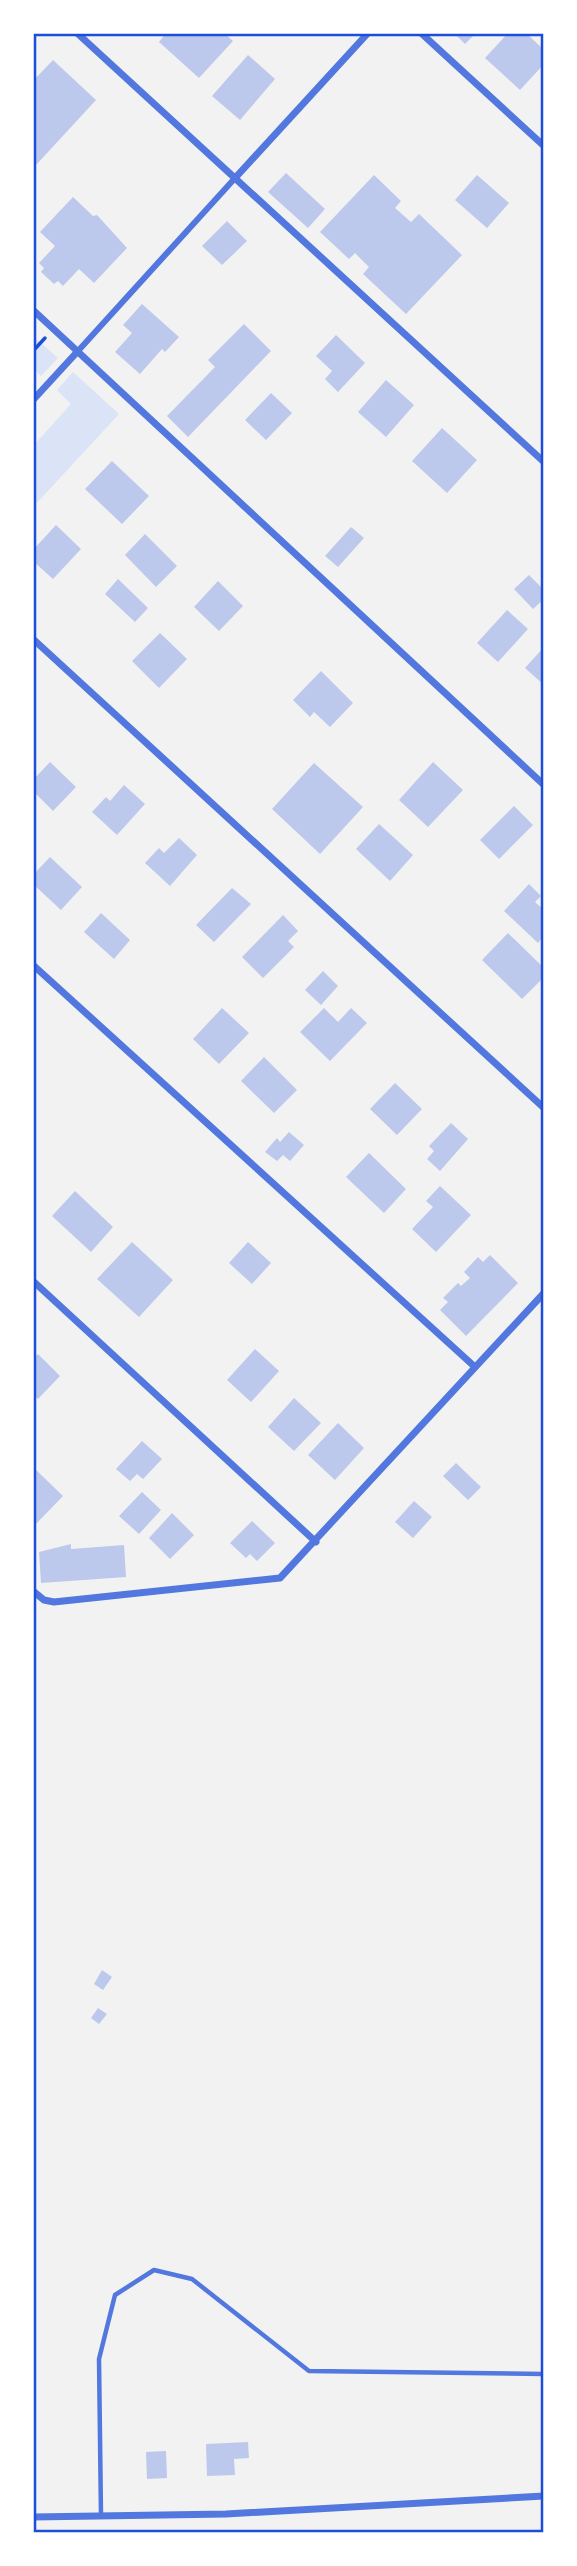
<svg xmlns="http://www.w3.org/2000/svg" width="577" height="2566" viewBox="0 0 577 2566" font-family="'Varela Round',sans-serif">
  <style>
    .green { fill: #dbe4f7 }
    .building { fill: #bdc9ec }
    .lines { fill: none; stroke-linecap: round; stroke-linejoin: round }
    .path { stroke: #1d4ed8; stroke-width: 3.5 }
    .service { stroke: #5277de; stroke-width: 4.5 }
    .pedestrian { stroke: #5277de; stroke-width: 6 }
    .minor { stroke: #5277de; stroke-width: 7 }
    .neatline { fill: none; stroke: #1d4ed8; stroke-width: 2.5 }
  </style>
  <rect width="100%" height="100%" fill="#f2f2f2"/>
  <path class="green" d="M33,336l25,22 -17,18 -8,-7z
    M73,372l46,42 -86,93v-61l38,-42 -14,-14z"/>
  <path class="building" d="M166,33h58l9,8 -34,37 -40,-36z
    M454,33h22l-11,11z
    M508,33h18l18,17v14l-24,26 -35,-32z
    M248,55l27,24 -35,41 -28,-24z
    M53,60l43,40 -60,65 -3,-2v-82z
    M286,173l39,36 -17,19 -40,-36z
    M374,175l27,26 -6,7 16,14 8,-8 43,41 -56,59 -43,-40 6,-7 -14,-14 -6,6 -29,-27z
    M477,175l32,28 -22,25 -32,-28z
    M73,197l20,19 4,-1 30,33 -33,35 -15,-14 -16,17 -5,-5 -4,3 -13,-12 3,-4 -5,-5 16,-17 -15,-14z
    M227,221l20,20 -25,24 -20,-19z
    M142,304l37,33 -14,15 -3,-3 -22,25 -25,-22 17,-19 -9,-8z
    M244,324l27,27 -83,86 -21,-21 48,-49 -7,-7z
    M336,335l29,28 -27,29 -13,-13 7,-8 -16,-15z
    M386,380l28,25 -28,32 -28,-25z
    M271,393l21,20 -26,27 -21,-20z
    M442,428l35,32 -30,33 -35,-32z
    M112,461l37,35 -27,28 -37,-35z
    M56,525l25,24 -28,30 -20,-18v-11z
    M351,527l13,11 -26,29 -13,-11z
    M145,534l32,32 -21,21 -31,-32z
    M529,575l15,15v9l-11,10 -19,-20z
    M118,579l30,29 -13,14 -30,-28z
    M218,581l25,25 -24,25 -25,-24z
    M507,610l21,19 -30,33 -21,-19z
    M160,633l27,26 -28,29 -27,-27z
    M544,647v38l-19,-17z
    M321,671l32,32 -23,24 -16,-15 -4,5 -17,-17z
    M50,762l26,25 -23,24 -20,-20v-11z
    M433,762l30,28 -35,37 -29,-27z
    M314,763l49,44 -43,47 -48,-45z
    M124,785l21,19 -28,31 -25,-23 14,-15 4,4z
    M514,806l19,19 -34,34 -19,-19z
    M379,824l34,31 -23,26 -34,-32z
    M179,838l18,17 -27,31 -25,-23 14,-15 5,5z
    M50,857l32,30 -21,23 -28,-26v-9z
    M529,884l12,12 -6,6 9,8v26l-6,7 -34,-32z
    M232,888l19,16 -37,38 -18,-17z
    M101,913l29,27 -16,19 -30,-27z
    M283,915l15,16 -10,10 6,6 -31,31 -21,-21z
    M508,933l36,35v9l-22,22 -40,-39z
    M323,971l15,15 -17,19 -16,-15z
    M222,1008l27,25 -30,31 -26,-25z
    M324,1008l14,14 13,-14 16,15 -37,38 -30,-29z
    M264,1057l33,33 -23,23 -33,-32z
    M395,1083l27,26 -25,26 -27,-26z
    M451,1123l17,16 -28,32 -13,-12 7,-8 -5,-5z
    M289,1132l15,13 -14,16 -7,-6 -6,6 -12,-9 12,-14 3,4z
    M369,1153l37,36 -22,24 -38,-36z
    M440,1186l31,29 -35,37 -24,-23 21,-22 -7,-6z
    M75,1191l38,36 -22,25 -39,-36z
    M132,1242l41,38 -34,37 -42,-38z
    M248,1242l23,21 -19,21 -23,-21z
    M490,1255l28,28 -52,53 -26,-26 8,-8 -5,-4 15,-15 3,3 9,-8 -6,-6 14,-15 5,5z
    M255,1349l24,22 -28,31 -24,-22z
    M38,1354l22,22 -22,23 -5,-4v-36z
    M294,1398l27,25 -27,28 -26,-24z
    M338,1423l26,25 -29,32 -27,-25z
    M142,1441l20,18 -19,20 -6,-5 -7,7 -14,-12z
    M456,1463l25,24 -13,13 -25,-24z
    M33,1467l30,29 -30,31z
    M142,1492l19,18 -22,24 -20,-18z
    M414,1501l18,16 -19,21 -18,-16z
    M172,1513l22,22 -24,24 -21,-21z
    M252,1521l23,22 -18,18 -7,-7 -4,4 -16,-15z
    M71,1544v5l53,-4 2,32 -85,6 -2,-31z
    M102,1970l10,7 -9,13 -9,-6z
    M98,2008l9,6 -8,10 -8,-6z
    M248,2442l1,16 -15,1 1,16 -28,1 -1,-32z
    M166,2451l1,27 -20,1 -1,-27z"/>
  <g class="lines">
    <path class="path" d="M33,351l12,-13"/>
    <path class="service" d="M101,2516l-2,-157 16,-64 39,-25 38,9 117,92 235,3"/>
    <path class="pedestrian" d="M78,351l158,-174"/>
    <path class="minor" d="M77,33l467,429
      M421,33l123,113
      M236,177l132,-144
      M33,310l511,475
      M33,400l45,-49
      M33,639l511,469
      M33,965l442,402
      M33,1281l283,261
      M33,1591l11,9 10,2 226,-24 264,-285
      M33,2517l193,-3 318,-18"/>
  </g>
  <rect width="577" height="2566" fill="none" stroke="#ffffff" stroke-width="70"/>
  <rect x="35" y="35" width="507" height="2496" class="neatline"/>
</svg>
